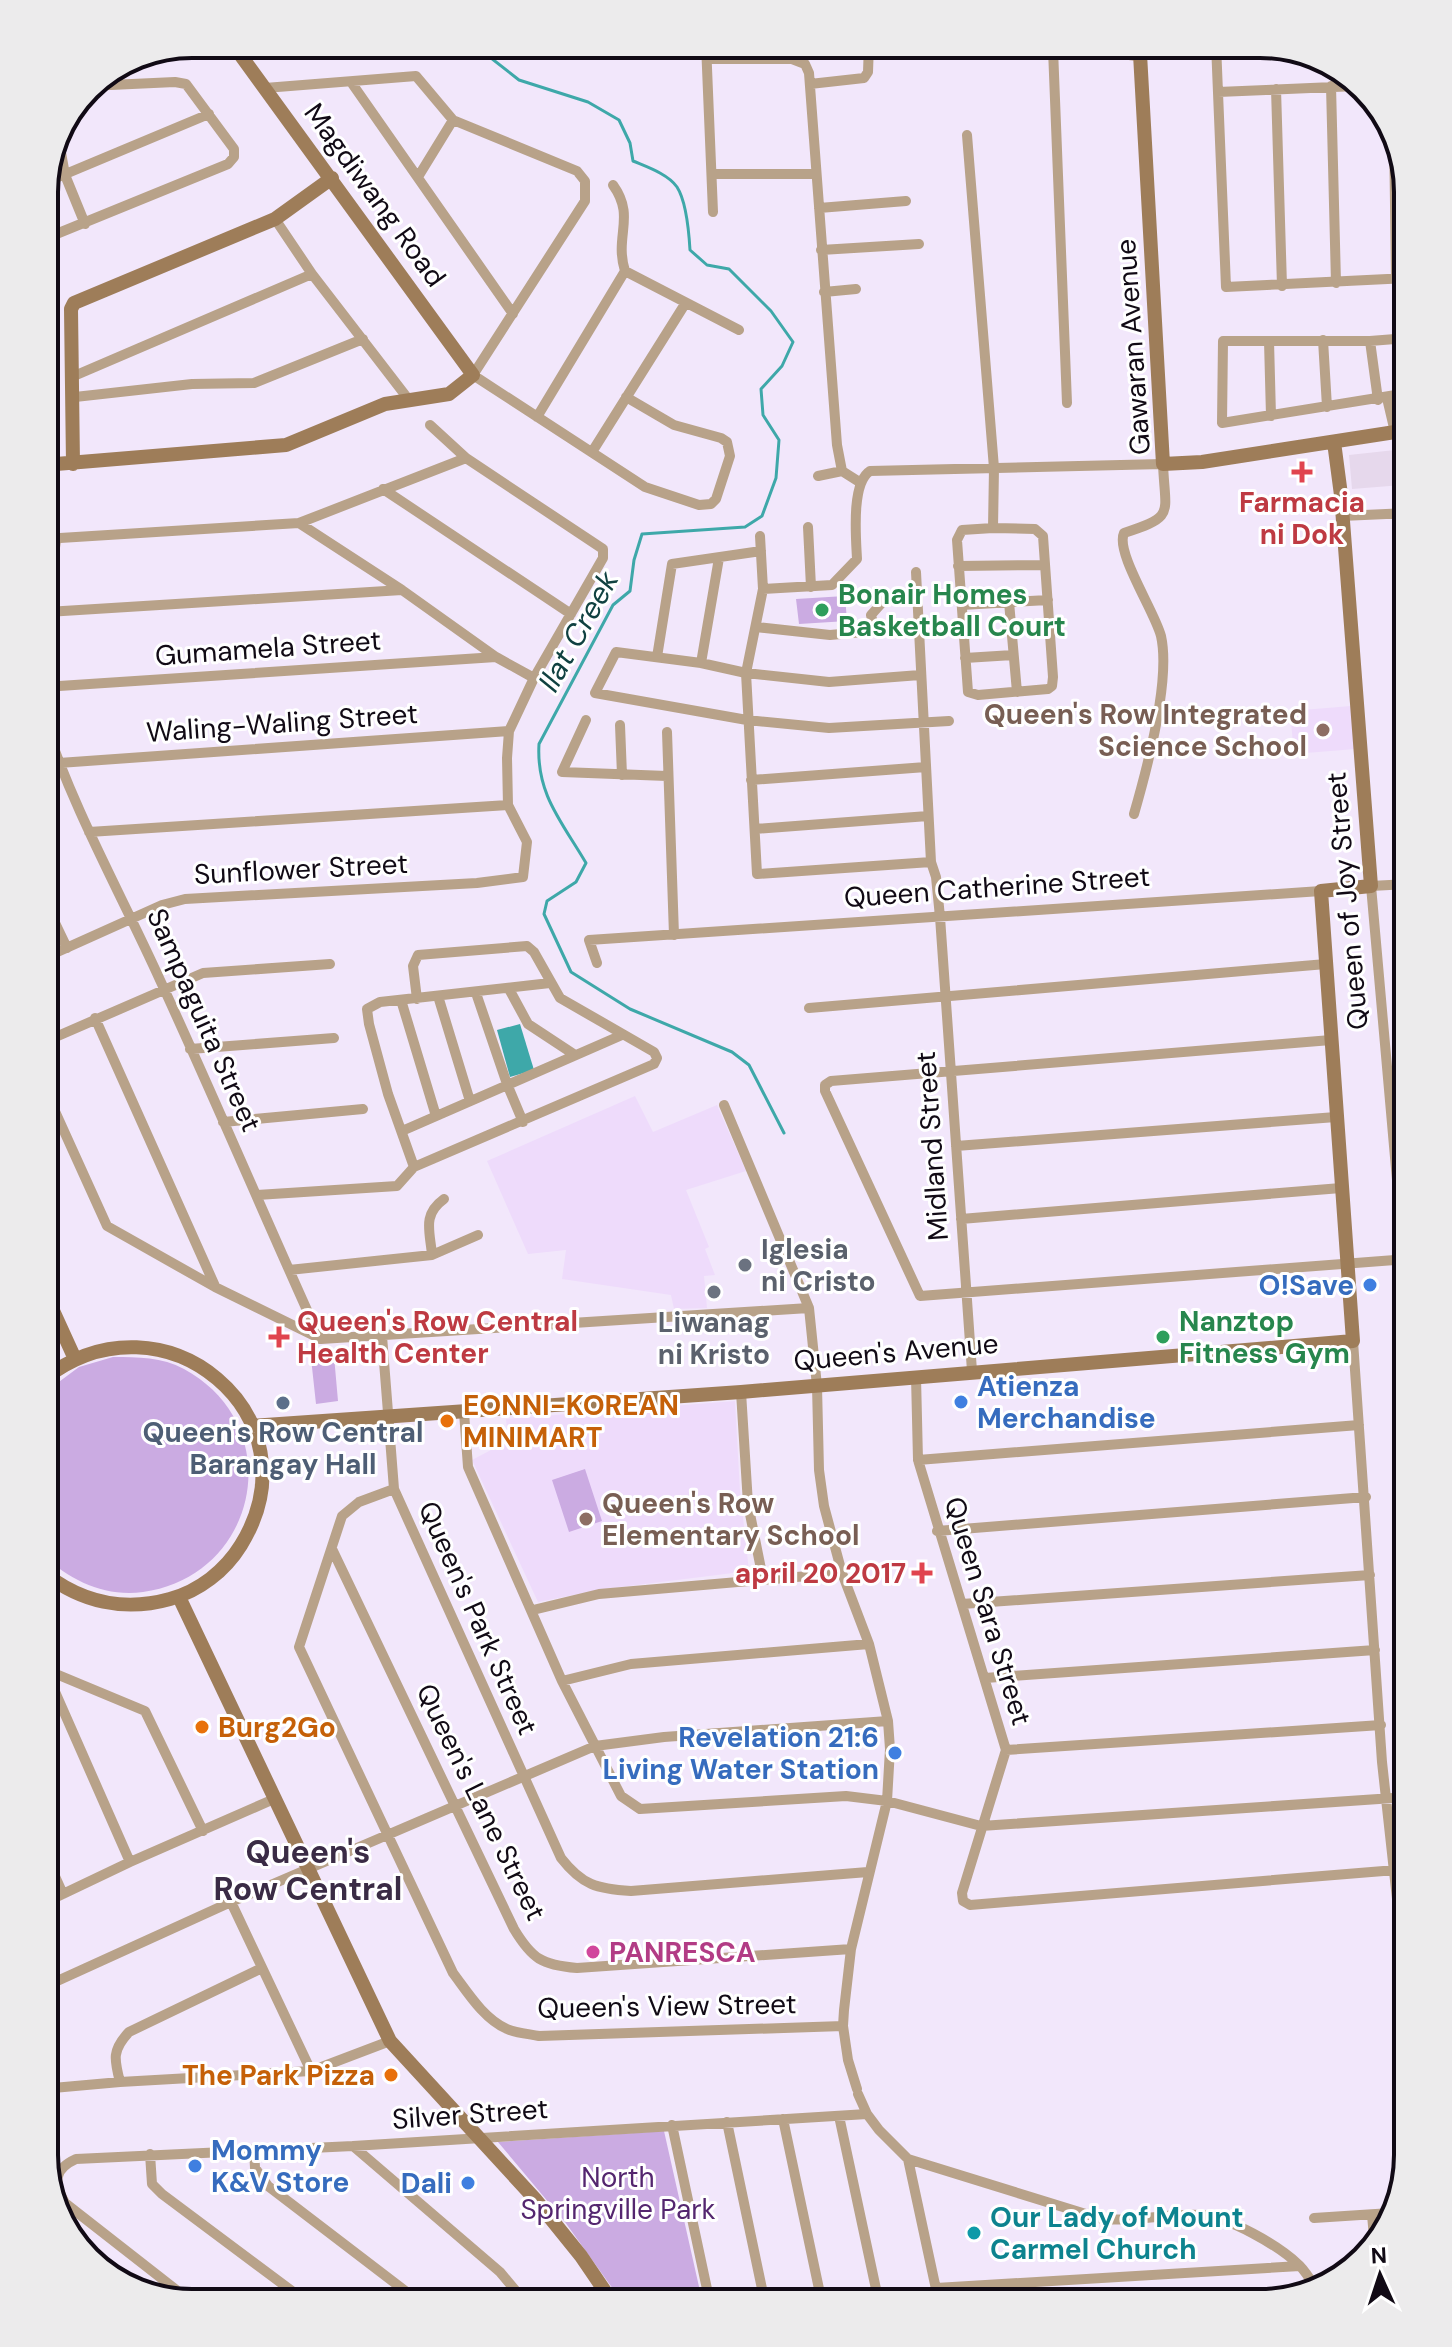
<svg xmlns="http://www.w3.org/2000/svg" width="1452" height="2347" viewBox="0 0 1452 2347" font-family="'DM Sans',sans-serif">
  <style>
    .commercial { fill: #e6d8ec }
    .built { fill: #eedbfb }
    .green { fill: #cbabe2 }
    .water { fill: #3ea8a9 }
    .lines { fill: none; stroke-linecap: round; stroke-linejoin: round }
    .stream { stroke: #3ea8a9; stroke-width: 3 }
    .street { stroke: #b8a289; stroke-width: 10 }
    .secondary { stroke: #9e7d59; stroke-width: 14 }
    .health-dot { fill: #e0444e; stroke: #fff; stroke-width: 3 }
    .leisure-dot { fill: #2e9e5b; stroke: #fff; stroke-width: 3 }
    .education-dot { fill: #8d6e63; stroke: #fff; stroke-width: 3 }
    .worship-dot { fill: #6b7280; stroke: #fff; stroke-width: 3 }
    .shop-dot { fill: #3f7fe0; stroke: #fff; stroke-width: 3 }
    .service-dot { fill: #5c6f8a; stroke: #fff; stroke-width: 3 }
    .food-dot { fill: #e8710a; stroke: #fff; stroke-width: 3 }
    .hotel-dot { fill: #d1479c; stroke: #fff; stroke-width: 3 }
    .culture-dot { fill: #0f9aa8; stroke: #fff; stroke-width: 3 }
    .labels { text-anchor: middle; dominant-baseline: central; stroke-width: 6; stroke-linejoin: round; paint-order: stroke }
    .street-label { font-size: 28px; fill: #110a15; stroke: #fff }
    .health-label { font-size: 28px; font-weight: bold; fill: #be3a42; stroke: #fff }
    .leisure-label { font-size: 28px; font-weight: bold; fill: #27864d; stroke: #fff; text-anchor: start }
    .education-label { font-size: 28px; font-weight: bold; fill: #785e54; stroke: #fff; text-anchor: end }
    .worship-label { font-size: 28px; font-weight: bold; fill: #5b616d; stroke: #fff; text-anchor: start }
    .shop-label { font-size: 28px; font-weight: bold; fill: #366cbe; stroke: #fff; text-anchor: end }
    .food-label { font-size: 28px; font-weight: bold; fill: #c56008; stroke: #fff; text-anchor: start }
    .service-label { font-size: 28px; font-weight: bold; fill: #4e5e75; stroke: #fff }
    .hotel-label { font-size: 28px; font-weight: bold; fill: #b23c85; stroke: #fff; text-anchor: start }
    .park-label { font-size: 28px; fill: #54266f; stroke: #fff }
    .culture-label { font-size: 28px; font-weight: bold; fill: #0d838f; stroke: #fff; text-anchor: start }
    .water-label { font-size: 30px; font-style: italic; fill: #104141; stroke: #fff }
    .quarter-label { font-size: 32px; font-weight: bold; fill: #3a2b45; stroke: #fff }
    .rim { fill: none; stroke: #110a15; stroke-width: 4 }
  </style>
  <rect width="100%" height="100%" fill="#f2e7fb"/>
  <path class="commercial" d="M1395,450l7,35 -50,4 -3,-34z"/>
  <path class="built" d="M1351,706l4,43 -61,5 -4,-43z
    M635,1096l18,36 64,-27 29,66 -60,19 23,57 -4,2 10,26 -11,1 3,32 -33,1 -3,-14 -109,-16 4,-29 -38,4 -41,-93z
    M735,1401l5,90 9,80 -144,18 -67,13 -66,-142 36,-19 -2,-22z"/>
  <path class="green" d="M845,596l2,25 -48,3 -3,-25z
    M334,1356l4,45 -22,3 -5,-46z
    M113,1357c25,0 49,0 71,12 105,57 75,207 -41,223 -38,5 -72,-11 -99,-36v-163l35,-26z
    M585,1469l17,52 -33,11 -17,-52z
    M664,2131l38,169 -15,3h-64l-58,-81 -67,-80z"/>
  <path class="water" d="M520,1024l14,46 -24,7 -13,-47z"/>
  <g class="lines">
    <path class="stream" d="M473,44l46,36 69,22 31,18 11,23 3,18c14,6 35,13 44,26 9,14 12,46 13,63l17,15 22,4 42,42 22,31 -11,24 -21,23 2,26 16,25 -3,38 -14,38 -17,11 -103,7 -8,26 -4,31 -17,14 -74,139c-3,50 23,78 47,119l-10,19 -29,19 -3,13 27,58 59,37 102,43 17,13 35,68"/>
    <path class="street" d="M706,44l7,168
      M1216,44l10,243 182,-9
      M1053,49l14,354
      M1003,50l71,-2
      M1140,54l76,-6
      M707,59h85l13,5 4,9 28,372 5,26 19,12
      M351,82l162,232
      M810,84l54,-6 4,-6 1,-28
      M1331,86l5,197
      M265,88l151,-12 37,44 124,51 8,10v20l-112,174 172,112 54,18 12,-1 5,-5 14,-43 -3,-14 -6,-4 -47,-13 -48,-28
      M1276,89l6,197
      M1218,92l139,-6
      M1394,131l2,148
      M967,135l27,333 -1,60
      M60,147l5,28 20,49
      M712,174h104
      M418,177l35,-57
      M44,183l165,-69
      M819,208l87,-7
      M275,219l37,55 97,126
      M44,239l184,-75 6,-7v-8l-48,-65 -11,-2 -86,4
      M821,250l98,-6
      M625,271l114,59
      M824,292l32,-3
      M1323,340l4,67
      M1269,341l2,75
      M1370,341l8,59
      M74,376l238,-102
      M1408,393l-186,30 1,-82h147l38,-3
      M75,397l117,-13 62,-1 109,-44
      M1387,398l8,34
      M537,417l88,-146c-11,-35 11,-54 -12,-86
      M592,452l93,-148
      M818,476l24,-5
      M383,489l188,125
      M1398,514l10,140
      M1342,516l66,-3
      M299,523l103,67 94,67 38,21
      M808,527l3,60
      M993,528l42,1 8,7 10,141 -1,9 -4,3 -70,6 -10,-3 -11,-152 5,-10z
      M760,536l3,53 -17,84 11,201 174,-12
      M44,539l255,-16 167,-65
      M958,566l87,-1
      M916,572l15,290 5,15 4,40 32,454
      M763,589l69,-4 25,-26c-1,-21 -6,-76 13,-88l293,-7c2,51 13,52 -39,69 -9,19 31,79 37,103 10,45 -14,133 -27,178
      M1009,602l8,90
      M962,605l86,-5
      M47,612l355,-22
      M756,627l74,8 89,-8
      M44,629l12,-89
      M875,632l-4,-17 17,-19
      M657,657l15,-93 89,-13
      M965,658l48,-3
      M701,663l18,-105
      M920,675l-91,7 -83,-9 -45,-10 -85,-11 -21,41 152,27 82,8 120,-7
      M44,687l452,-30
      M44,720c30,91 77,174 116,260 55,119 106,240 160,359
      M586,720l-24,52 105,4
      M620,725l2,50
      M667,732l7,203
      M59,763l450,-32
      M751,780l175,-13
      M755,829l173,-13
      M89,832l419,-27
      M44,900l23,48
      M44,958l118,-53 23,-6 292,-16 46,-6 4,-35 -19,-37 -1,-47 2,-27 25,-53 69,-120v-9l-137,-91 -36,-33
      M597,963l-8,-23 732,-49
      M509,989l19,35 47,31
      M476,993l31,91 16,38
      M438,996l32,105
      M401,1000l35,116
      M809,1008l517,-44
      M95,1018l120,268
      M1331,1040l-500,41 -6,4v6l95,205 488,-37
      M44,1042l159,-69 127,-9
      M190,1049l144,-11
      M44,1087l63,139 108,61 106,52 488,-31
      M724,1105l85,203 8,78 2,84 5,36 18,67 27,71 19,77 2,28 -3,52 -36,148 -7,61 -1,16 5,34 9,29
      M223,1122l140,-13
      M402,1131l220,-96
      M956,1146l380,-29
      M414,1167l-26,-73 -19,-70 -2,-15 13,-7 170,-19
      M257,1195l140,-9 17,-19 240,-103 3,-6 -3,-6 -94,-54 -26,-46 -7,-6 -109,9 -5,11 4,33
      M961,1219l380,-31
      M432,1255c-2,-24 -10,-40 12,-56
      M1404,1259l-33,-373 37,-2
      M289,1270l143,-15 46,-20
      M382,1336l12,153 167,369c21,27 36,31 70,33l237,-19
      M1353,1341l29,421 17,155 9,3
      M916,1377l2,83 88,290 -44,143 1,8 7,4 438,-36
      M741,1392l7,112 15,75
      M464,1412l4,55 94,214 59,115 19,13 206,-13 41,5 94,25 427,-29
      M918,1460l441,-35
      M394,1489l-35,13 -17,14 -43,131 154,326c15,20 31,46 54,56 9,4 22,5 32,7l304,-10
      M937,1531l429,-34
      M332,1549l182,380c18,30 28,36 63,39l274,-19
      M962,1604l408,-29
      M533,1610l66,-16 243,-21
      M44,1669l101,42 58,120
      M45,1669l85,193
      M985,1678l390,-28
      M562,1681l69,-17 238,-20
      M1006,1750l375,-25
      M44,1852l19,42
      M231,1902l80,169
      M44,1903l86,-41 144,-63
      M44,1987l187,-85 364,-156 69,-9 224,-16
      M120,2082c-6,-23 -8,-32 9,-50l133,-64
      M44,2085l9,3 67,-6 191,-11 79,-30
      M858,2094l9,20 12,16 29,29 194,60c33,3 66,-6 99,-4 28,2 77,30 98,50 7,7 13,17 18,25
      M839,2116l40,187
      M783,2119l39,184
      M727,2122l38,181
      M672,2125l38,178
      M353,2146l147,126 26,31
      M254,2149l1,19 13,18 153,117
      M150,2154l2,30 10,10 146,109
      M908,2159l31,144
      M1372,2215l2,22 4,5
      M1314,2218l77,-5
      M936,2288l364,-22
      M193,2303l-128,-100c-12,-21 -11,-34 11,-44l277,-13 514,-32"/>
    <path class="secondary" d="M1074,44v4l66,6 23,410 39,-2 206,-32
      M73,464l-2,-155 3,-6 201,-84 57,-41
      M44,465l242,-20 99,-41 64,-10 24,-19 -234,-322 -2,-9
      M44,1291l31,68
      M252,1426l489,-34 612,-51 -32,-450 50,-5 -30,-391 -7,-53
      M44,1573c37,29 80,39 126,26 29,-8 55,-28 71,-54 79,-128 -77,-260 -197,-166
      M179,1597l211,444 145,158 46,57 32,47"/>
  </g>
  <g class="health-dot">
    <path d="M1298 460h8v8h8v8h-8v8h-8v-8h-8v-8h8z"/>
    <path d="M275 1325h8v8h8v8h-8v8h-8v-8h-8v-8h8z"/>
    <path d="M918 1561h8v8h8v8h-8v8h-8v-8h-8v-8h8z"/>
  </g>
  <g class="leisure-dot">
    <circle cx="822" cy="610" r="8"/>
    <circle cx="1163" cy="1337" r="8"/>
  </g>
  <g class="education-dot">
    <circle cx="1323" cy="730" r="8"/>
    <circle cx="586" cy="1519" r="8"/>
  </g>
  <g class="worship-dot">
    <circle cx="745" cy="1265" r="8"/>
    <circle cx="714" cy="1292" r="8"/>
  </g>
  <g class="shop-dot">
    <circle cx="1370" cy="1285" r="8"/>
    <circle cx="961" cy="1402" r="8"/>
    <circle cx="895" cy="1753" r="8"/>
    <circle cx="195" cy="2166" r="8"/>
    <circle cx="468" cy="2183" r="8"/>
  </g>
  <circle class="service-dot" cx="283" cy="1403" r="8"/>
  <g class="food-dot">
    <circle cx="447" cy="1421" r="8"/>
    <circle cx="202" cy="1727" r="8"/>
    <circle cx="391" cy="2075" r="8"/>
  </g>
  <circle class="hotel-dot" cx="593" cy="1952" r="8"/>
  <circle class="culture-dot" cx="974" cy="2233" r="8"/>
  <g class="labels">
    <g class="street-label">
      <text transform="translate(375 195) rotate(54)">Magdiwang Road</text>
      <text transform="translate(1133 347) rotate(-94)">Gawaran Avenue</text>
      <text transform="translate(268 648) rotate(-4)">Gumamela Street</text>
      <text transform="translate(282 723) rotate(-4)">Waling-Waling Street</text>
      <text transform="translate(301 869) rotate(-3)">Sunflower Street</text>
      <text transform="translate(997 887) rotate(-4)">Queen Catherine Street</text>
      <text transform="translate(1347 901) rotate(-95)">Queen of Joy Street</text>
      <text transform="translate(204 1020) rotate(66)">Sampaguita Street</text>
      <text transform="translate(932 1146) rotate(-94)">Midland Street</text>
      <text transform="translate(896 1352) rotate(-5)">Queen's Avenue</text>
      <text transform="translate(988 1611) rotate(73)">Queen Sara Street</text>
      <text transform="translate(478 1618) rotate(66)">Queen's Park Street</text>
      <text transform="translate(481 1802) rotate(64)">Queen's Lane Street</text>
      <text transform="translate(667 2006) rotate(-1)">Queen's View Street</text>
      <text transform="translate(470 2114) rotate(-4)">Silver Street</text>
    </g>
    <g class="health-label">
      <text x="1302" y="502">Farmacia<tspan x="1302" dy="32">ni Dok</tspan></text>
      <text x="297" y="1321" text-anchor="start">Queen's Row Central<tspan x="297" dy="32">Health Center</tspan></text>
      <text x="906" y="1573" text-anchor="end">april 20 2017</text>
    </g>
    <g class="leisure-label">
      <text x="838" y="594">Bonair Homes<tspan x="838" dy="32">Basketball Court</tspan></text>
      <text x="1179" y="1321">Nanztop<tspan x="1179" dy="32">Fitness Gym</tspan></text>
    </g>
    <g class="education-label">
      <text x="1307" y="714">Queen's Row Integrated<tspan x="1307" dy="32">Science School</tspan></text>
      <text x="602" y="1503" text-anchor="start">Queen's Row<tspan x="602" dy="32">Elementary School</tspan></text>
    </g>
    <g class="worship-label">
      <text x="761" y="1249">Iglesia<tspan x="761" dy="32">ni Cristo</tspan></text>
      <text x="714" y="1322" text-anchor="middle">Liwanag<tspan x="714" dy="32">ni Kristo</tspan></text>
    </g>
    <g class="shop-label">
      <text x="1354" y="1285">O!Save</text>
      <text x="977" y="1386" text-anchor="start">Atienza<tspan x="977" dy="32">Merchandise</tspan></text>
      <text x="879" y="1737">Revelation 21:6<tspan x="879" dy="32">Living Water Station</tspan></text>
      <text x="211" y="2150" text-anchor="start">Mommy<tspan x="211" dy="32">K&amp;V Store</tspan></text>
      <text x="452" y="2183">Dali</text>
    </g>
    <g class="food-label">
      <text x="463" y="1405">EONNI-KOREAN<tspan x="463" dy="32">MINIMART</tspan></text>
      <text x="218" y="1727">Burg2Go</text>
      <text x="375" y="2075" text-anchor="end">The Park Pizza</text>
    </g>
    <g class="service-label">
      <text x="283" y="1432">Queen's Row Central<tspan x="283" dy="32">Barangay Hall</tspan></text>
    </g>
    <g class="hotel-label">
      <text x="609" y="1952">PANRESCA</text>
    </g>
    <g class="park-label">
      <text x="618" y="2177">North<tspan x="618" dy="32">Springville Park</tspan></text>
    </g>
    <g class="culture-label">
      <text x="990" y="2217">Our Lady of Mount<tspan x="990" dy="32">Carmel Church</tspan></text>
    </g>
    <g class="water-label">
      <text transform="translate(578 631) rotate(-61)">Ilat Creek</text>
    </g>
    <g class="quarter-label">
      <text x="308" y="1852">Queen's<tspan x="308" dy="37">Row Central</tspan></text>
    </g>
  </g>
  <path d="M0 0H1452V2347H0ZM192 58H1260A134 134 0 0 1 1394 192V2155A134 134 0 0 1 1260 2289H192A134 134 0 0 1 58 2155V192A134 134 0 0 1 192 58Z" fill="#ecebec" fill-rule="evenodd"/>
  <path class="rim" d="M192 58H1260A134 134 0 0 1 1394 192V2155A134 134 0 0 1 1260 2289H192A134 134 0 0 1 58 2155V192A134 134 0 0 1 192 58Z"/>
  <g transform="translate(1380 2275) rotate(357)" stroke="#ffffff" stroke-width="6" paint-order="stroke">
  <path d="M0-6L14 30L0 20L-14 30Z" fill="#110a15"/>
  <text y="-12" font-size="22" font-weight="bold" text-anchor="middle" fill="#110a15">N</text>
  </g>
</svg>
